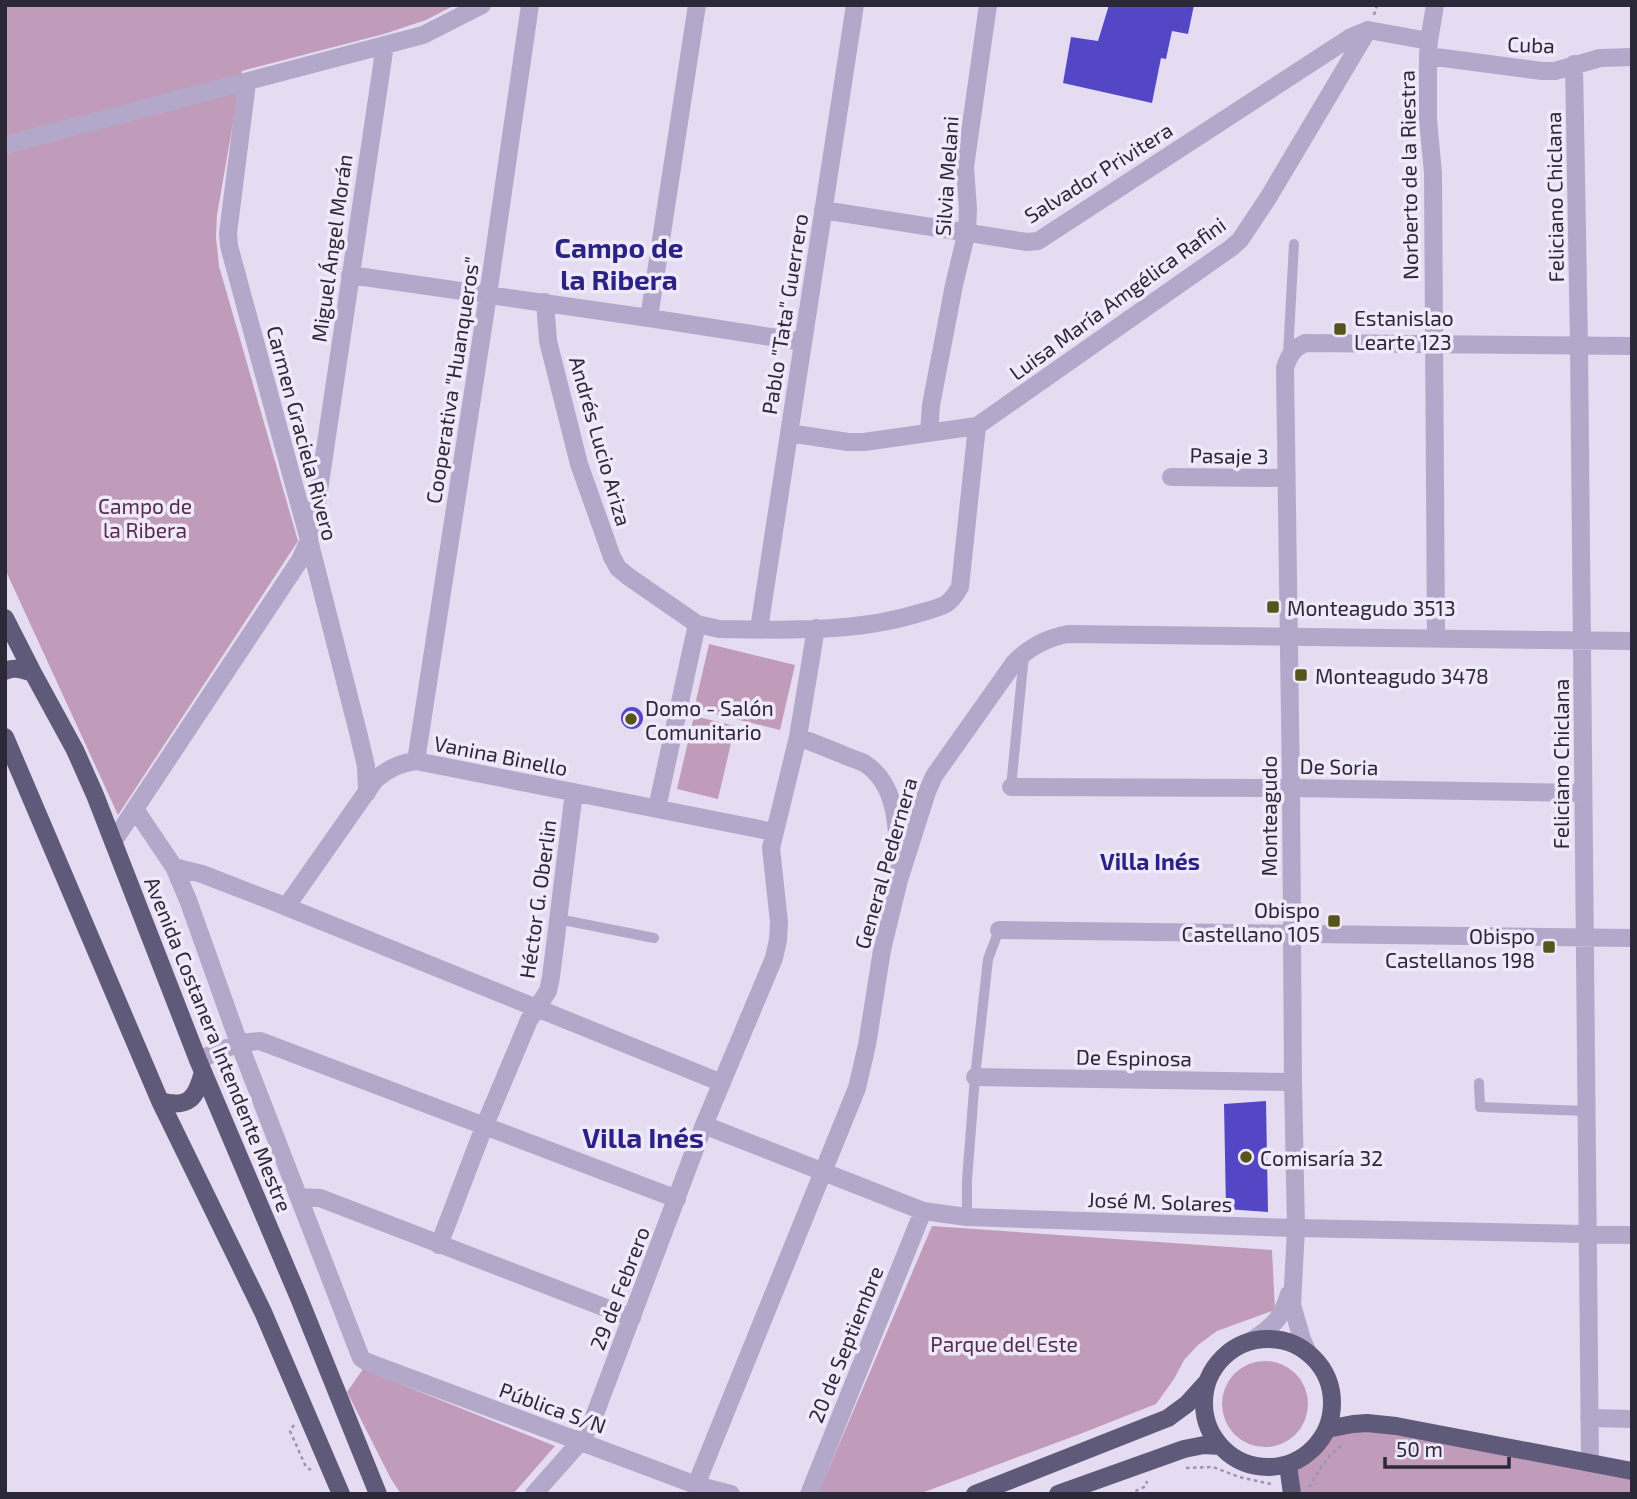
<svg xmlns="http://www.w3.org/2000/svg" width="1637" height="1499" viewBox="0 0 1637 1499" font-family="'Exo 2',sans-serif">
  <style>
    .green { fill: #c19cba }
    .building { fill: #5347c5 }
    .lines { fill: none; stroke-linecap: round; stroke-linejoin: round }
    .path { stroke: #9c92b6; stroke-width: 2.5; stroke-dasharray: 3.5 3.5; stroke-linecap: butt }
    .service { stroke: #b3a8ca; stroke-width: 10 }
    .minor { stroke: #b3a8ca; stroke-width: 18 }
    .tertiary { stroke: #b3a8ca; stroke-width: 18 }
    .primary { stroke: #5f5a79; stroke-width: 18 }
    .poi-dot { fill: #58541e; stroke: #efe9fa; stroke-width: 2.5 }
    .labels { text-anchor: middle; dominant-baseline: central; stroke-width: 7; stroke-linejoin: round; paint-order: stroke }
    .street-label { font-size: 21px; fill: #2b2837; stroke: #efe9fa }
    .poi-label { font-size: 21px; fill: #2b2837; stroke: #efe9fa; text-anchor: start }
    .park-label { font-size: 21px; fill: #552c4c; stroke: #efe9fa }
    .neighbourhood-label { font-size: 23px; font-weight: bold; fill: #2b2286; stroke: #efe9fa }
    .district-label { font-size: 28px; font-weight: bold; fill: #2b2286; stroke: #efe9fa }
  </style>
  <rect width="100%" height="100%" fill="#e5dcf2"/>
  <path class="green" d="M5,5h450l-29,15 -42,14 -142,37 -25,144 -1,22 3,29 79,275 -180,274 -113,-246z
    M709,644l86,21 -15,65 -86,-21z
    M694,716l41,10 -17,73 -41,-10z
    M932,1226l340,24 3,60 -58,21 -19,14 -14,15 -10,19 -18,25 -76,30 -161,60h-101z
    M1222 1404a43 43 0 1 1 86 0a43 43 0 1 1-86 0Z
    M363,1369l192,77 -42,48h-112l-10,-15 -44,-87z
    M1353,1424l279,47v23h-340l-4,-29 27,-17 12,-19z"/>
  <path class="building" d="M1109,5h85l-6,29 -16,-3 -6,28 -5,-1 -9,45 -89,-20 8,-46 27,4z
    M621 718a11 11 0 1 1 22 0a11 11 0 1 1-22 0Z
    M1266,1101l2,111 -42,-3 -2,-105z"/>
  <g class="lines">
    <path class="path" d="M1374,15l3,-10
      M294,1425l-4,6 16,36 5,3
      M1186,1468l27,-1 26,10 32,7 2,2
      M1309,1487c10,-16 18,-33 35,-43
      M1129,1494l17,-8 1,-5"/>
    <path class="service" d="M1288,354l6,-110
      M1011,787l13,-132
      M558,919l96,19
      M1479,1083l1,24 106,4
      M967,1217v-37l8,-103 13,-118 11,-29"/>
    <path class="minor" d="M1435,5l-6,36 -1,15v64l5,53 3,466
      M1368,30l61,11
      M1428,56l114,15h13l45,-13 32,-1
      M1574,64l5,281 11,1118
      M247,83l-19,150 1,13 80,294 49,192 8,34 1,27
      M5,145l418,-110 59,-30
      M823,210l204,32 11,-1 313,-204 17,-7
      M350,275l299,43 154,24
      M545,302l3,39 31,123 33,93 6,11 11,9 68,47 22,5c65,1 133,4 197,-15 10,-3 21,-5 30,-10 6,-4 10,-10 14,-17l17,-161
      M649,318l48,-313
      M789,433l59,9h16l113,-16 254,-178 9,-8 28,-42 100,-168
      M929,433l2,-28 23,-120 13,-54 1,-22 -3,-42 23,-162
      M1171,477l115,1
      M759,629l96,-624
      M798,737c16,6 31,12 46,18 6,3 14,5 20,8 35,22 33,69 35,104
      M416,761l72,-466 42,-290
      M1011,787l280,1 292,5
      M657,808l40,-184
      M135,809l39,58 14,33 51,143 122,315 6,4 329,123 35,9
      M113,842l187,-282 9,-20 6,-23 70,-472
      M174,867l28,7 75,29 445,180
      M286,907l89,-127c12,-11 24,-17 41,-19l358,71
      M999,930l633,8
      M198,1060l41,-17 21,-2 417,158
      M975,1077l318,5
      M704,1125l219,86 44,6 329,11 336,7
      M299,1197l21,1 312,120
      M439,1245l45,-118 45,-107 19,-29 3,-14 23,-185
      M1589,1418l43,1
      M696,1485l161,-397 10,-43 15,-95 17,-70 28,-88 7,-16 80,-113c15,-16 32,-25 54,-29l564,7
      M534,1494l46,-52 12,-20 112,-297 70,-167 4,-18 1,-18 -8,-74 27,-111 18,-109
      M809,1494l114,-283"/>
    <path class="tertiary" d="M1251,1341c21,-14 31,-22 38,-47
      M1308,1353l-6,-14 -10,-34 4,-77 -3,-146 -2,-294 -6,-420c4,-13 8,-19 20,-25l327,3"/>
    <path class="primary" d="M5,618l28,55 42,77 20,45 103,265 101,238 79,196
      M5,671c10,-5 18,-1 28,2
      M5,737l155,364 103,211 78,182
      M160,1101c29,8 36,-3 43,-29
      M1204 1403a64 64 0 1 1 128 0a64 64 0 1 1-128 0Z
      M1327,1429l26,-5 14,-1 29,3 236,45
      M1288,1465l4,29
      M975,1494l193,-76 19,-14 19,-21
      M1058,1494l126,-45 20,-4 16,1"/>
  </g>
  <g class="poi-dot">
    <rect x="1333" y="322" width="14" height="14" rx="3.5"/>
    <rect x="1266" y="600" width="14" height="14" rx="3.5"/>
    <rect x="1294" y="668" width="14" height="14" rx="3.5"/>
    <circle cx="631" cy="719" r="7"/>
    <rect x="1327" y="914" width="14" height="14" rx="3.5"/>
    <rect x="1542" y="940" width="14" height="14" rx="3.5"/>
    <circle cx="1246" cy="1157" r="7"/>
  </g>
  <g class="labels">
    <g class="street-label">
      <text transform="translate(1531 44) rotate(2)">Cuba</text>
      <text transform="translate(1098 172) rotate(-32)">Salvador Privitera</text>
      <text transform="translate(1408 175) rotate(-91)">Norberto de la Riestra</text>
      <text transform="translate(946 176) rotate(-86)">Silvia Melani</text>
      <text transform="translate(1554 197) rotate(-91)">Feliciano Chiclana</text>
      <text transform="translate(331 248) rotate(-82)">Miguel Ángel Morán</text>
      <text transform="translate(1117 298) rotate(-36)">Luisa María Amgélica Rafini</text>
      <text transform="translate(784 314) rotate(-81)">Pablo "Tata" Guerrero</text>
      <text transform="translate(452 380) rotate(-81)">Cooperativa "Huanqueros"</text>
      <text transform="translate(303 433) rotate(75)">Carmen Graciela Rivero</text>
      <text transform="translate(601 441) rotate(74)">Andrés Lucio Ariza</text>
      <text transform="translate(1229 455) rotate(1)">Pasaje 3</text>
      <text transform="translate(501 755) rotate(11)">Vanina Binello</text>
      <text transform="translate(1560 764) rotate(-90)">Feliciano Chiclana</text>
      <text transform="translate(1339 766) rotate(1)">De Soria</text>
      <text transform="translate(1268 816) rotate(-90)">Monteagudo</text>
      <text transform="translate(885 863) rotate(-74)">General Pedernera</text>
      <text transform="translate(537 899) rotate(-82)">Héctor G. Oberlin</text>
      <text transform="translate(219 1044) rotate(68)">Avenida Costanera Intendente Mestre</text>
      <text transform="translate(1134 1057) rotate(1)">De Espinosa</text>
      <text transform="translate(1160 1201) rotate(2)">José M. Solares</text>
      <text transform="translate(619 1288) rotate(-69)">29 de Febrero</text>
      <text transform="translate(845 1344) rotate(-68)">20 de Septiembre</text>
      <text transform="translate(553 1407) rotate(20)">Pública S/N</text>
    </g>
    <g class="poi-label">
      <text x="1354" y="317">Estanislao<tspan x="1354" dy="24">Learte 123</tspan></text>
      <text x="1287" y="607">Monteagudo 3513</text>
      <text x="1315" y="675">Monteagudo 3478</text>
      <text x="645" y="707">Domo - Salón<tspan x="645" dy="24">Comunitario</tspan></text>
      <text x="1320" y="909" text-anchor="end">Obispo<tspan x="1320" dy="24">Castellano 105</tspan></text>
      <text x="1535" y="935" text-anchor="end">Obispo<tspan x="1535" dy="24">Castellanos 198</tspan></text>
      <text x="1260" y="1157">Comisaría 32</text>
    </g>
    <g class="park-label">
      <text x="145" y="505">Campo de<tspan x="145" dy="24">la Ribera</tspan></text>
      <text x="1004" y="1343">Parque del Este</text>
    </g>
    <g class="neighbourhood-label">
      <text x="1150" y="861">Villa Inés</text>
    </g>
    <g class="district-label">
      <text x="619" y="247">Campo de<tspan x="619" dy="32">la Ribera</tspan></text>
      <text x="643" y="1137">Villa Inés</text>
    </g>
  </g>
  <rect width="1637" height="1499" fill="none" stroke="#2b2837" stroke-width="14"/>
  <path d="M1385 1457v10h124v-10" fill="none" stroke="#2b2837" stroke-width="3.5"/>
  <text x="1396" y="1457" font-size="21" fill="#2b2837" stroke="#efe9fa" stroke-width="5" paint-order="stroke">50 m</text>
</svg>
